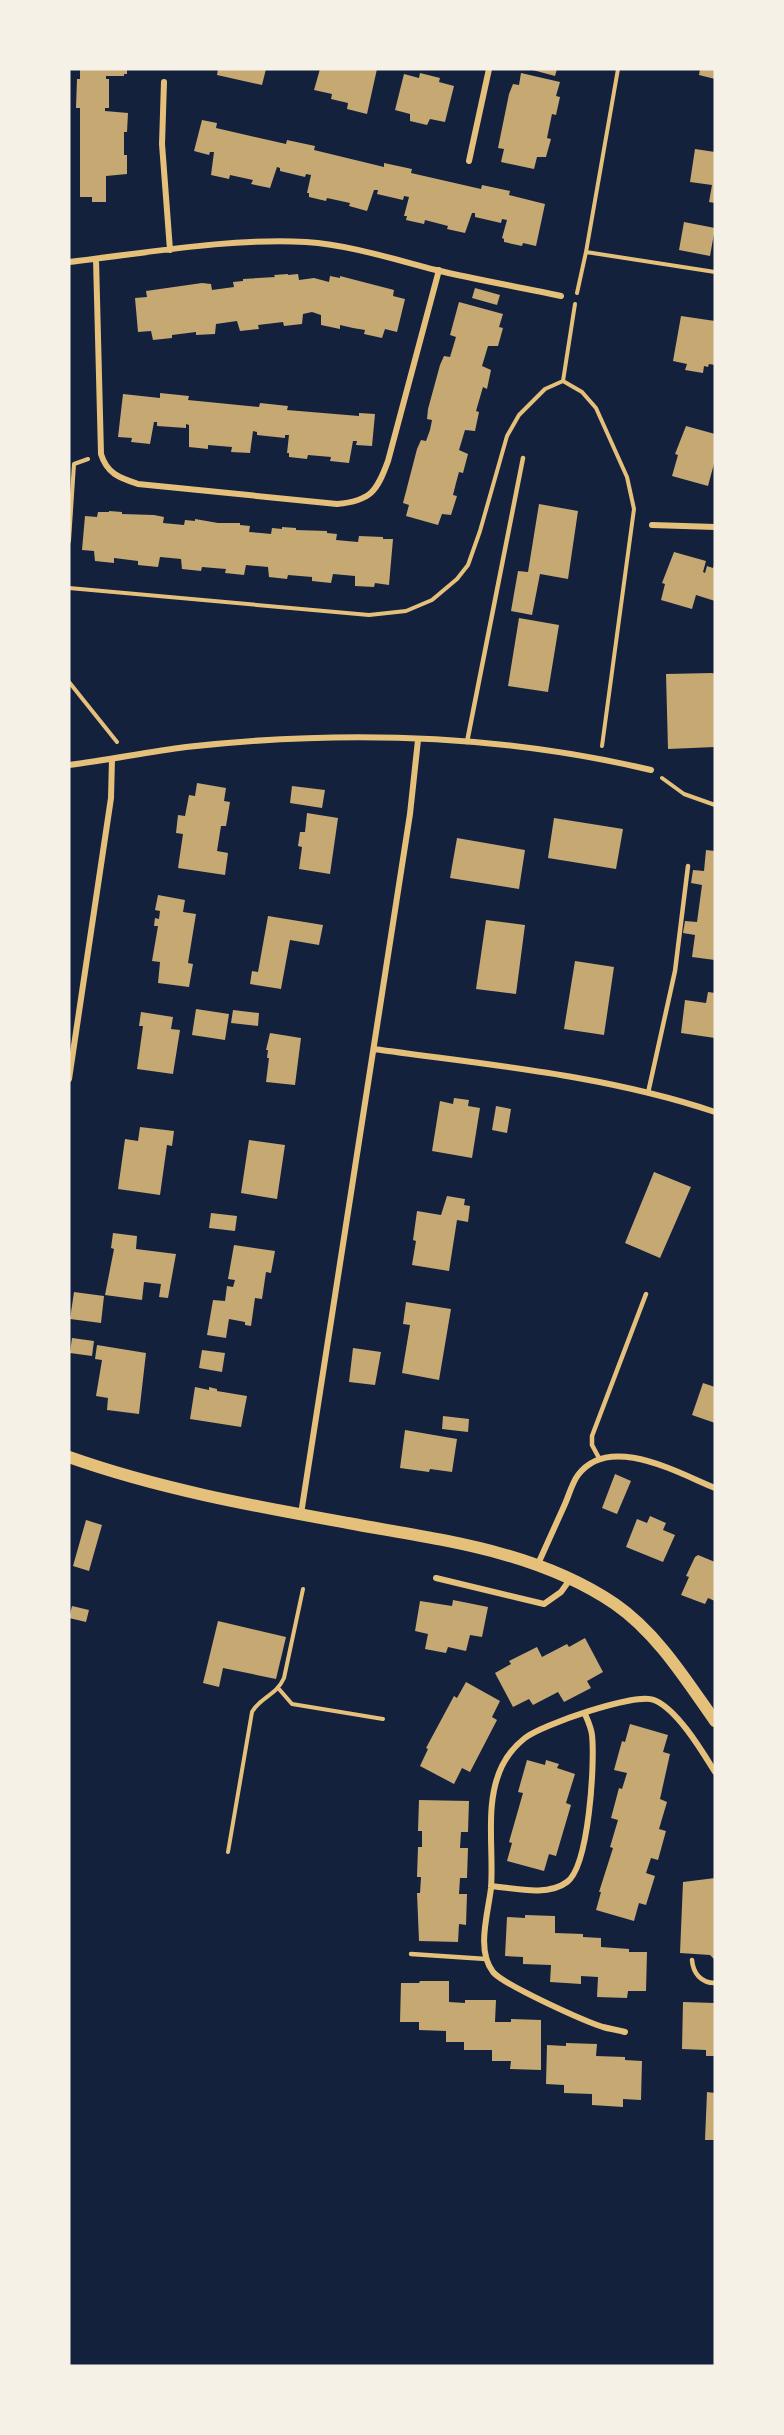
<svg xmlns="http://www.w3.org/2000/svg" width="784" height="2435" viewBox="0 0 784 2435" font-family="'Crimson Pro',serif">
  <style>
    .building { fill: #c6a872 }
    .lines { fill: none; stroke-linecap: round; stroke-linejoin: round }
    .path { stroke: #e5c07b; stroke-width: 4 }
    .service { stroke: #e5c07b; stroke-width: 4.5 }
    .minor { stroke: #e5c07b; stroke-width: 6 }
    .secondary { stroke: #e5c07b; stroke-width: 12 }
  </style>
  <rect width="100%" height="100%" fill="#14213d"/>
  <path class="building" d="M80,69h47v5h-3v2h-18v3h3v29h-4v3l23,2 -1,19h-3v23h3v19l-21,2v26h-14v-5h-12v-89h-4l1,-29h3z
    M218,69h48l-4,16 -45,-10z
    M320,69h57l-10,45 -20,-5 1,-6 -17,-4 1,-5 -18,-4z
    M529,69h28l-2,7z
    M700,69h15v10l-16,-4z
    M420,73l20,5 -1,4 15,4 -9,36 -15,-3 -3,6 -17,-4v-7l-15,-4 9,-36 15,4z
    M521,73l39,9 -4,14 4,1 -4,18 -4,-1 -5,24 4,1 -5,18h-9l-3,12 -33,-7 3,-13 -6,-1 11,-54 4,-10 6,1z
    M202,120l15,3 -1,5 70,16 1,-4 28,6 -1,4 70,17v-4l28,6 -1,4 70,16 1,-4 28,6 -1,4 36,9 -9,42 -13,-3 -1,3 -18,-4v-3l-2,-1 5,-18 -5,-1 -1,4 -26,-6v-4h-3l-7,20 -18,-4 1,-3 -23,-6 -1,4 -18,-4 1,-4h-3l5,-19 -5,-1 -1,4 -26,-6 1,-4h-4l-7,21 -18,-5 1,-3 -23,-5 -1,3 -17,-4v-4h-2l4,-18 -5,-1 -1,3 -25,-6v-3l-3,-1 -7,21 -19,-4 2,-4 -23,-5 -1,4 -18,-4 3,-23h-4l-1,3 -15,-4z
    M695,149l20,3v51l-6,-1 3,-17 -22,-3z
    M684,222l31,6 -5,28 -31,-6z
    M288,274v1l10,-1 1,6 15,-2 15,4 1,-6 10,2v-2l54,14 -1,6 12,3 -8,33 -12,-3 -3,9 -18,-4 1,-4 -12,-2 -13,-3v4l-19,-4v-10l-9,-3 -9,2 -1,10 -18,2 -1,-4 -25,3 1,4 -19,2 -3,-10 -21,3 -1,10 -19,1v-3l-24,3v3l-19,2 -2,-9 -13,1 -3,-34 12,-1 -1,-6 56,-8 9,1 1,6 22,-3 -1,-5 10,-1v-2l32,-2 -1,-2z
    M475,288l25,7 -3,10 -25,-7z
    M459,302l44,12 -4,13 4,1 -5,18h-10l-6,20 9,4 -4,19 -4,-2 -7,24 3,1 -4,19 -10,-1 -6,20 9,4 -5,19 -4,-1 -3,11 -3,12 4,1 -6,19 -9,-1 -4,11 -32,-9 3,-11 -6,-2 14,-54 4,-9 5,1 4,-11 2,-10 -5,-1 1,-10 12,-44 4,-9 6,1 6,-20 -6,-2z
    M681,316l34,5v44l-6,-1 -1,3 -4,-1 -1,7 -18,-3 2,-6 -14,-3z
    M160,393l29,3 -1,4 71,7 1,-4 28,3 -1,4 72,6v-3l16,1 -3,32 -16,-1 1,-4h-4l-4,22 -19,-2 1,-4 -23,-2 -1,4 -18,-2v-4h-2l2,-18h-4v3l-28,-3v-3l-4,-1 -3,22 -19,-1 1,-5 -24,-2v4l-19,-2v-22l-3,-1v4l-29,-2v-4h-3l-4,22 -19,-2 1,-4 -14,-1 5,-43 37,4z
    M686,426l29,8v26l-7,26 -36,-10 6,-21 -3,-1z
    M539,504l39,7 -10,68 -28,-5 -8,41 -21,-4 7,-40 10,1z
    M109,511l13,1v2l32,1 10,2 -1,6 21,2 1,-5 10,1v-2l23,4h22v2l10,1 -1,6 12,1 10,1 1,-6 10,1v-2l14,1v2l31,1v2l10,1 -1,6 22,2 1,-6 24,1v2h10l-4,46 -14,-2 -1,4 -19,-1v-10l-22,-2 -2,9 -19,-2v-4l-24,-2 -1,4 -18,-2 -1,-10 -22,-2 -2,10 -19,-2 1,-4 -24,-2 -1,4 -19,-2 -1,-10 -10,-1 -11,-1 -2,10 -20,-2v-4l-24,-3v5l-19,-2 -1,-10 -12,-1 3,-34 12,1 1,-5h11z
    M674,552l32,9 -3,11 2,1 2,-7 6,2 2,-5v38l-19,-6 -4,14 -31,-9 4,-16 -3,-1z
    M519,618l40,7 -11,67 -40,-6z
    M712,673l3,1v73l-47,2 -2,-75z
    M197,783l29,5 -2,13 6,1 -4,24h-5l-4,25 11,2 -3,22 -47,-7 5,-34 -7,-1 2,-18 7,1 4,-21 6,1z
    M292,786l33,4 -3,18 -32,-5z
    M307,813l31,5 -8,56 -31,-5 3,-22 -4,-1 2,-14h5z
    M554,818l69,11 -7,40 -68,-11z
    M457,838l68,12 -6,39 -69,-11z
    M706,850l9,1v109l-23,-3 3,-22 -12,-2 2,-12 12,1 5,-37 -11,-2 2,-13 11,1z
    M158,895l27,5 -2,12 13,2 -8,49 5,1 -4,23 -31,-4 2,-21 -8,-1 6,-35h-4l1,-8 4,1 1,-8 -5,-1z
    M268,916l55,9 -4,20 -29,-5 -9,49 -31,-5 2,-13 6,1z
    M486,920l39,5 -9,69 -40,-5z
    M575,961l39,6 -10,68 -40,-6z
    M708,992l7,1v45l-34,-5 4,-33 21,3z
    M196,1009l33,5 -4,26 -33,-5z
    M233,1010l26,3 -1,13 -27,-3z
    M141,1012l32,5 -2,12 9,1 -7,44 -36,-5 6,-43h-4z
    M270,1033l31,5 -6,47 -29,-3 3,-24h-2l1,-8h-2z
    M454,1098l15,2 -1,6 12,2 -8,50 -40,-7 8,-50 13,3z
    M496,1106l15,3 -4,24 -15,-3z
    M140,1127l34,4 -2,15 -5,-1 -7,50 -42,-6 7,-50 13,2z
    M249,1140l36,5 -8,54 -36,-6z
    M654,1172l37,15 -31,71 -35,-15z
    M447,1196l18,3 -1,6 6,1 -2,16 -11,-2 -8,51 -37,-6 4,-24 -3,-1 4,-29 24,4z
    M211,1213l26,3 -2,15 -26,-3z
    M113,1233l24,3 -1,13 40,5 -8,44 -9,-1 2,-13 -17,-2 -2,18 -37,-5 9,-46 -3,-1z
    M234,1245l41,6 -4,22 -5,-1 -4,27 -7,-1 -4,28 -6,-1v-3l-16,-3 -3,19 -19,-3 6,-35 12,1 2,-15 6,1 2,-7 -7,-1z
    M74,1292l30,4 -3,27 -31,-4z
    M406,1302l45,7 -12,71 -37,-7 8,-48 -7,-1z
    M72,1338l22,3 -2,15 -22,-3z
    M97,1345l49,8 -7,61 -32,-4 1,-12 -12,-2 6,-36 -7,-1z
    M353,1348l28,4 -6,33 -26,-3z
    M202,1350l23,3 -3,19 -23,-4z
    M703,1383l12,4v36l-23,-8z
    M195,1387l14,3v-3l8,2v2l30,5 -6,31 -51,-8z
    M443,1416l26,3 -1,13 -26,-3z
    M405,1430l52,9 -5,33 -22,-3 -1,3 -29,-4z
    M615,1474l16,7 -14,33 -15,-6z
    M650,1516l16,7 -3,7 12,5 -12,27 -37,-15 11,-28 10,4z
    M86,1520l16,5 -13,46 -16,-5z
    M698,1555l17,7v39l-7,-3 -3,6 -24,-9 8,-18 -3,-1 9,-19z
    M453,1600l35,7 -6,30 -12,-2 -4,16 -18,-4 -2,6 -21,-4 3,-15 -13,-3 5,-30 32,5z
    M72,1606l17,4 -3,12 -17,-4z
    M218,1621l68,16 -10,42 -53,-11 -4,19 -16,-4z
    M585,1638l18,34 -16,9 4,7 -27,14 -6,-10 -25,13 -4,-6 -16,8 -18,-34 16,-9 -2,-3 28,-14 5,10 25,-13 2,3z
    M466,1682l34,19 -8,16 5,3 -27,52 -8,-4 -8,16 -34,-18 8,-17 -2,-1 28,-52 3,2z
    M630,1724l38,11 -5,17 7,2 -10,45 7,3 -8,27 7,2 -8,29 -7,-2 -5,15 9,3 -9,29 -7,-2 -5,18 -38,-11 5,-18h-2l14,-44 -3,-1 8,-27 -7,-2 8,-30 3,1 5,-16 -13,-3 8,-29 3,1z
    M527,1760l18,5 1,-5 13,4 -2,4 18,6 -9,29 5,2 -15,51 -7,-2 -5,17 -37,-10 5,-18 -3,-1 14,-49 -5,-1z
    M419,1800l50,1 -1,31h-7l-1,16h8l-1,30h-7l-1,16h8l-1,31 -7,-1 -1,18 -39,-1 -2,-48h3l1,-16h-4l1,-30h4v-16h-4z
    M715,1878v82l-5,-5 -30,-2 3,-71z
    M525,1915l30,1v17l28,1v3l18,1v9l28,2v3h18l-1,39h-18l-1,7 -30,-1 1,-20 -17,-1v8l-31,-2 1,-17 -28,-1v-7l-18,-1 2,-39 18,1z
    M420,1981h29v21l16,1v-3h31l-1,22h16v-3l30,1v50l-31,-1 1,-8h-19v-11h-28v-8h-18v-11l-27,-1v-8h-19l1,-39h18z
    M683,2002l32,1v53h-9v-6l-24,-1z
    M566,2043l31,1 -1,12 29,1v3l17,1 -1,39 -18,-1v8l-31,-2v-11l-28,-1v-8l-18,-1 1,-39 19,1z
    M707,2092l8,1v47h-10z"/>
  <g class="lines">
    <path class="path" d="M586,252l32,-183
      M577,293l9,-41 129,20
      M563,381l19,11 14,16 31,69 7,32 -32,237
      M69,541l5,-77 14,-5
      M69,588l300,27 37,-4 26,-11 25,-21 11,-14 12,-34 27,-95 12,-21 26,-26 18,-8 12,-77
      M69,682l48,60
      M662,778l22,16 31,11
      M279,1689l13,15 91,15
      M228,1852l24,-140c8,-15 24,-16 32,-34l19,-89"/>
    <path class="service" d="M467,742l56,-284
      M648,1093l27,-122 13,-105
      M599,1458l-7,-13v-9l54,-142
      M411,1954l75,5
      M692,1960c1,13 9,23 23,23"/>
    <path class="minor" d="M164,82l-2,62 8,106
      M469,161l20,-92
      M96,259l5,195c6,20 19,24 37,30l199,20c34,-3 40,-13 51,-43l51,-191
      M69,262c78,-9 158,-24 237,-20 44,3 87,17 130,28 41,10 84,17 125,26
      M652,525l63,2
      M69,765c39,-5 78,-13 117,-18 154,-17 314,-13 465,23
      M374,1049c114,16 231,26 341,63
      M69,1079l42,-281 1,-39
      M301,1514l109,-700 8,-74
      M538,1564c9,-20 18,-40 27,-60 4,-9 7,-21 13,-29 31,-42 100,-2 137,13
      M436,1578l108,26 17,-12 10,-14
      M491,1886c23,2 56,11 76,-4 22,-16 28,-119 25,-147 -1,-8 -4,-14 -7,-21
      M625,2032c-7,-2 -15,-3 -22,-5 -19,-6 -99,-42 -110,-55 -17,-22 -5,-58 -2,-84 3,-40 -7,-85 11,-122 5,-10 14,-21 23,-28 16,-13 111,-46 129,-38 23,9 48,51 61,72"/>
    <path class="secondary" d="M69,1457c90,32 185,49 279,66 92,17 187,27 267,81 42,29 71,76 100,117"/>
  </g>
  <rect width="784" height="2435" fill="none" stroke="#f6f1e7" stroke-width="141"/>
</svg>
